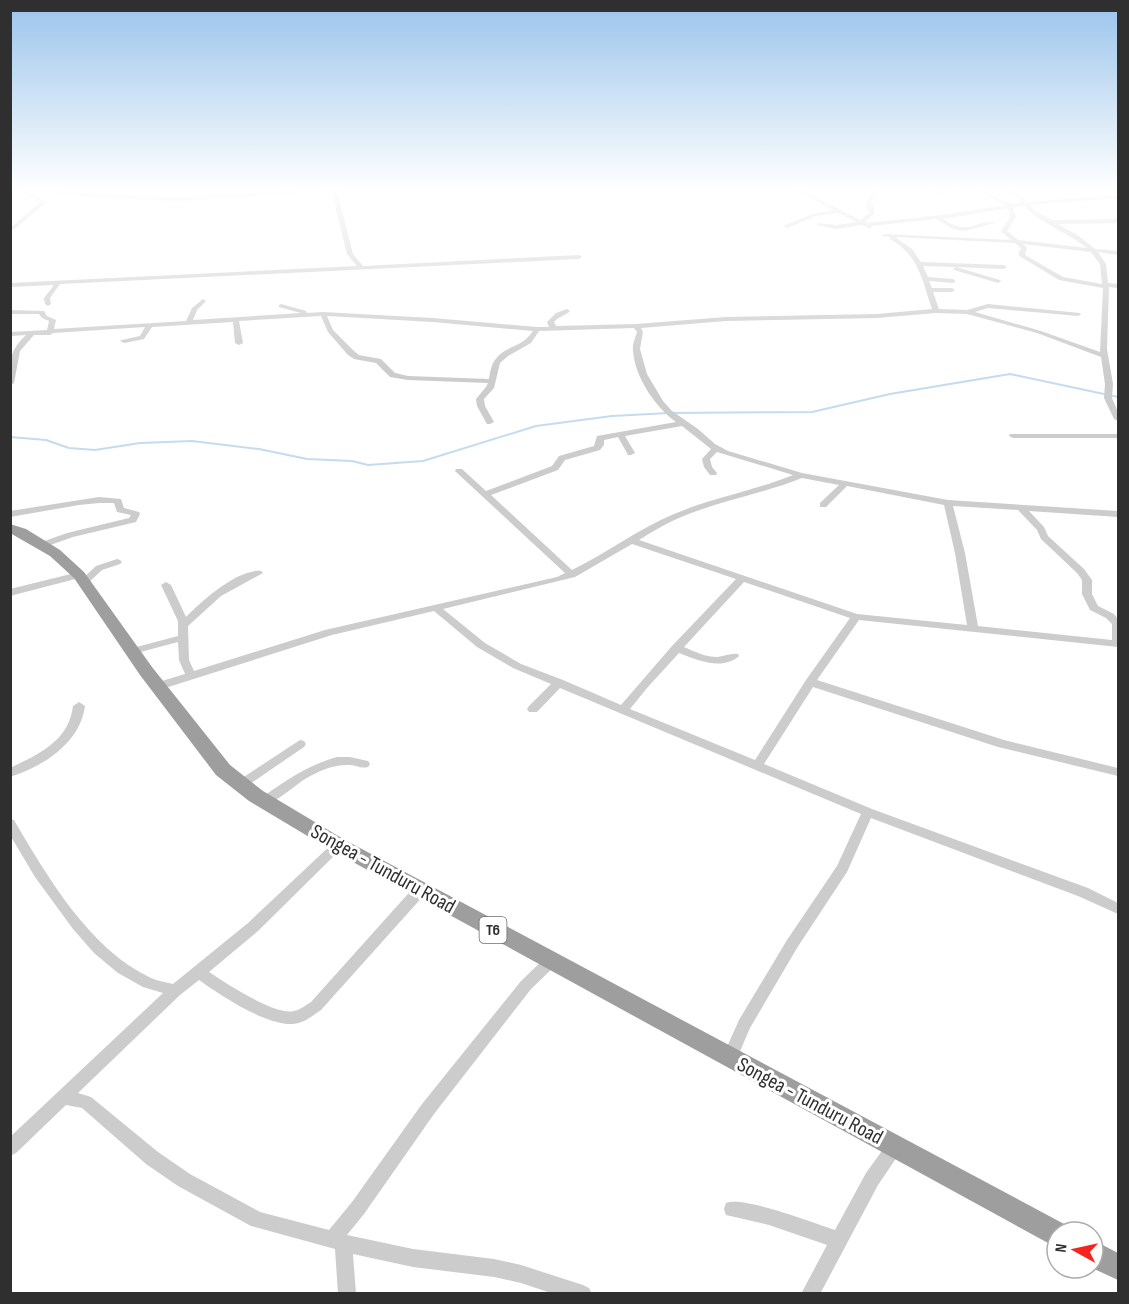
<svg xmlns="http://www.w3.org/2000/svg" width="1129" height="1304" viewBox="0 0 1129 1304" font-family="'Sofia Sans Condensed',sans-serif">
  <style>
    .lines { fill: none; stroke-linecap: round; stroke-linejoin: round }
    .stream { stroke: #c5dbef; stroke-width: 2 }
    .minor { fill: #ccc; fill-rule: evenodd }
    .tertiary { fill: #ccc; fill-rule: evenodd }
    .trunk { fill: #9e9e9e; fill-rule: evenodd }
    .labels { text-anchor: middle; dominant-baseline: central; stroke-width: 6; stroke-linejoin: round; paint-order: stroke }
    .shield { fill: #fff; stroke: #6d6d6d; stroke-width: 1.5 }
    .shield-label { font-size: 16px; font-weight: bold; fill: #2f2f2f }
    .near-street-label { font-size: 21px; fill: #2f2f2f; stroke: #fff }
  </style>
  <rect width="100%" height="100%" fill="#fff"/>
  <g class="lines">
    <path class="stream" d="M10,437l36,3 23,8 26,2 45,-7 52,-2 67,8 48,10 45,2 16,4 55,-4 113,-35 76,-10 57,-3 143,-1 78,-18 120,-20 108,23"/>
    <path class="minor" d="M17,189l162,8 138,-8h31l-8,2 -2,3 15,60 10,12 216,-11 3,2 -3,2 -519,25 -10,14 1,6 -3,2 -3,-2 -1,-6 10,-13 -44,2v-4l347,-17 -10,-12 -15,-60 2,-3 -155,10 -80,-3z
      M793,189h7l60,31 9,-7 -3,-11 7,-13h6l-7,13 3,11 -10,9 2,1 75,-8 64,-10 -34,-16c18,0 31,17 49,14l-13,-14h6l13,13 91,-7v3l-88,7 4,5 18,10 66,-1v4l-60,1 21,12 16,13 23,2v4l-20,-3 8,12 2,19 10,1v4l-9,-1 -2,62 6,35 -1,14 6,14v9l-4,-2 -10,-21 1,-14 -4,-27 -64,-24 -70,-19 -31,-1 -59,5 -151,3 -85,7 2,4 -3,17 7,25 16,27 9,10 26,18 17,15 13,7 74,22 146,27 170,11v6l-89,-6 15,16 4,9 36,33 8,11v14l6,12 16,8 4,5v28l-259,-27 -42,60 187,60 114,28v8l-120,-29 -185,-60 -49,77 108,45 216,79 30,15v11l-40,-18 -207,-78 -24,54 -50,76 -47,80 -15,35 -5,2 -5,-2 -3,-5 17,-38 48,-80 50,-74 24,-52 -301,-126 -23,24h-8l-2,-3 2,-3 22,-22 -38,-16 -36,-21 -43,-36 -102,24 -173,55 -5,-4 1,-3 30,-9 -6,-14 -1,-18 -45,12 -5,-3 1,-2 49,-13v-15l-17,-36 5,-3 5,3 15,32c15,-16 53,-49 75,-46l2,2 -42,23 -33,30 1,34 5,11 131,-41 232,-53 8,-4 -110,-102 1,-2h6l24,22 66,-25 7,-10 35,-10 3,-10 79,-14c-21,-15 -41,-45 -43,-71 -1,-6 2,-13 4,-19l-3,-4 -95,3 -8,12 -23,13 -8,7 -6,25 -10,11 1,7 9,16 -4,2h-3l-10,-18 -1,-7 10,-12 2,-4 -80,-3 -18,-3 -14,-14 -22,-4 -6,-4 -20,-23 -7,-16 -82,5 4,22 -4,2 -4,-2 -2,-21 -81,5 -8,12 -20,4 -4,-2 2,-1 18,-4 5,-9 -92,6 -3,2h-16l-14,16 -6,32 -4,2c0,-23 -2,-33 16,-50l-16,1v-4l37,-2 2,-9 -7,-3 -3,-4h-29v-4l34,1 3,5 9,4 -2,9 132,-8 6,-13 11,-9 3,2 -9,9 -4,10 108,-7 -22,-6v-2l2,-1 25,7 1,2 16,-1 110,6 104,9h12l-2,-5 9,-9 11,-4 3,2c-5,5 -11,5 -16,11l2,4 80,-2 90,-7 151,-3 55,-5c-10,-29 -13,-54 -42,-70v-2l-7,-1v-2l128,6 -10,-9 9,-14 -2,-9 -65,11c7,4 14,9 23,8 10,0 19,-8 29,-4l-31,8 -11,-2 -17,-10 -64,7 -2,3 -8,-4 -25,4 -21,-4 3,-2 18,2 19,-3 -18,-9 -22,3 -29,12 -3,-2 1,-1 28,-11 20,-4zM1024,206c17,18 43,26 63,42l-69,-8 -11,-9 9,-14 -3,-7 1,-3zM895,237l120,6 6,5 -3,6 3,3 38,23 44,8 -3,64 -59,-21 -66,-19 13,-4 90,8 3,-2 -1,-1 -92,-9 -21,6 -28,-1 -6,-17h19l3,-2 -3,-2h-20l-3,-7 24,2 3,-2 -3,-2 -25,-2 -5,-11 33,1 -3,2 1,1 44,13 3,-2 -1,-1 -44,-13 48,2 3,-2 -3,-2 -83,-3 -9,-13zM1023,244l68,8 9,12 2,20 -39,-7 -38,-22 2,-7zM327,316l106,6 100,9c-12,18 -28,14 -38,29 -4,5 -5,13 -6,19l-81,-3 -13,-3 -14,-14 -22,-4 -5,-4 -21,-21zM682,426l29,23 -9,10 2,8 6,8h6l1,-2 -5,-6 -2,-8 7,-7 76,23c-39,16 -81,23 -119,39 -36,15 -67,39 -102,56l-81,-75 67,-25 7,-10 35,-10 4,-5v-5l14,-3 10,18h3l4,-2 -10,-17zM802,478l37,7 -19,18v4h6l21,-21 97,19 11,48 12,72 -110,-11 -218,-74c17,-11 35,-21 55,-28 35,-13 73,-20 108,-34zM953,506l65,4 19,20 4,9 36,34 5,7v14l8,16 16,8 6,6v16l-134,-14 -13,-73zM632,544l104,35 -64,67 -51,59 -58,-25 -42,-16 -36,-21 -42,-34 132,-32zM744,582l106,36 -44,62 -51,80 -125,-51 17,-21 32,-35c18,7 43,18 60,3l-1,-2c-7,-1 -13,2 -20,3 -12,0 -23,-5 -34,-10z
      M919,189l23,1 22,-1 -22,5z
      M24,192h4l19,10 -37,31v-5l30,-26 -16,-8z
      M1010,434h108v4h-105l-4,-2z
      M99,497l22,2 3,9 15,4 1,2 -4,8 -63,15 -31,11 -5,-3 2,-2 28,-10 62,-15 2,-3 -14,-3 -3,-9h-15l-20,2 -69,12v-6z
      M117,559l3,1 2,2 -2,2 -18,6 -15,14 -3,1 -5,-3 17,-16z
      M79,702l6,4c-5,37 -41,60 -75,71v-9c29,-14 59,-27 63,-62z
      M300,740l4,1 2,3 -2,3 -60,41h-8l-2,-3 2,-3z
      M337,757h13l18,4 2,3 -2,3c-7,2 -12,-2 -18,-2 -17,-1 -31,6 -45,14 -11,7 -33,28 -44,25l-2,-3 2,-3c24,-17 47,-33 76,-41z
      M10,819l4,1c33,56 75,129 137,158 7,3 15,4 22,6l75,-61 86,-81 4,-2 4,2 2,3 -2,3 -84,83 -49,41c17,11 66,44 85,39 6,-1 12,-6 17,-9l104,-116 5,-1 5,1 2,4 -2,4 -104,116c-9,6 -18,14 -29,14 -27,1 -72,-29 -93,-44l-19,15 -102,98 13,4 67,55 32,22 70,38 69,18 23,-28 70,-98 99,-123 25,-24 5,-2 5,2 2,4 -2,4 -25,24 -97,125 -70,100 -17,21 66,14 81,10 27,6 62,20 6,3 3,6h-38l-33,-11 -27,-6 -81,-10 -60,-13 3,40h-18l-3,-45 -84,-23 -73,-40 -32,-22 -64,-56 -16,-3 -50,48 -6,3v-19l153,-144 -20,-6 -25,-14 -24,-20 -21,-24 -38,-52 -25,-42z
      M895,1138l6,3 2,5 -2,5 -23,34 -58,109h-19l26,-49 -58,-20 -43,-10 -2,-6 2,-6c18,-7 88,20 109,27l31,-57 23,-32z"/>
    <path class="tertiary" d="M79,572l4,1 2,2 -2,2 -73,19v-7z"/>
    <path class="trunk" d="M10,524l16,5 34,21 24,22 68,95 78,98 33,26 82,49 721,385 4,7h-13v15l-9,-4 -717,-393 -82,-49 -33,-26 -76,-100 -66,-97 -24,-22 -40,-23z
      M1093,1240l25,13v27l-26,-12z"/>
  </g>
  <linearGradient id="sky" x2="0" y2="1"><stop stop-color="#9ac4eb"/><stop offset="0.51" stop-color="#fff"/><stop offset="1" stop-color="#fff" stop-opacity="0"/></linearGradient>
  <rect width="1129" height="372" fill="url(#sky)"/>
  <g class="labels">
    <rect class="shield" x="479.5" y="917" width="27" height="26" rx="4.5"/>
    <g class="shield-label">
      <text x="493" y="930">T6</text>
    </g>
    <g class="near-street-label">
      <text transform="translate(383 869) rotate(29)">Songea - Tunduru Road</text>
      <text transform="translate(810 1101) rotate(28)">Songea - Tunduru Road</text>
    </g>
  </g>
  <rect width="1129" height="1304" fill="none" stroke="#2f2f2f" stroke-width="24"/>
  <g transform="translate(1075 1250) rotate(278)"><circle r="28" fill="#ffffff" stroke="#acacac" stroke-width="1.5"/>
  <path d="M0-4.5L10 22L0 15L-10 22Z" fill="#f7231f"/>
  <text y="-9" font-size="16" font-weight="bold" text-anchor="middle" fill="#2f2f2f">N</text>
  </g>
</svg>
